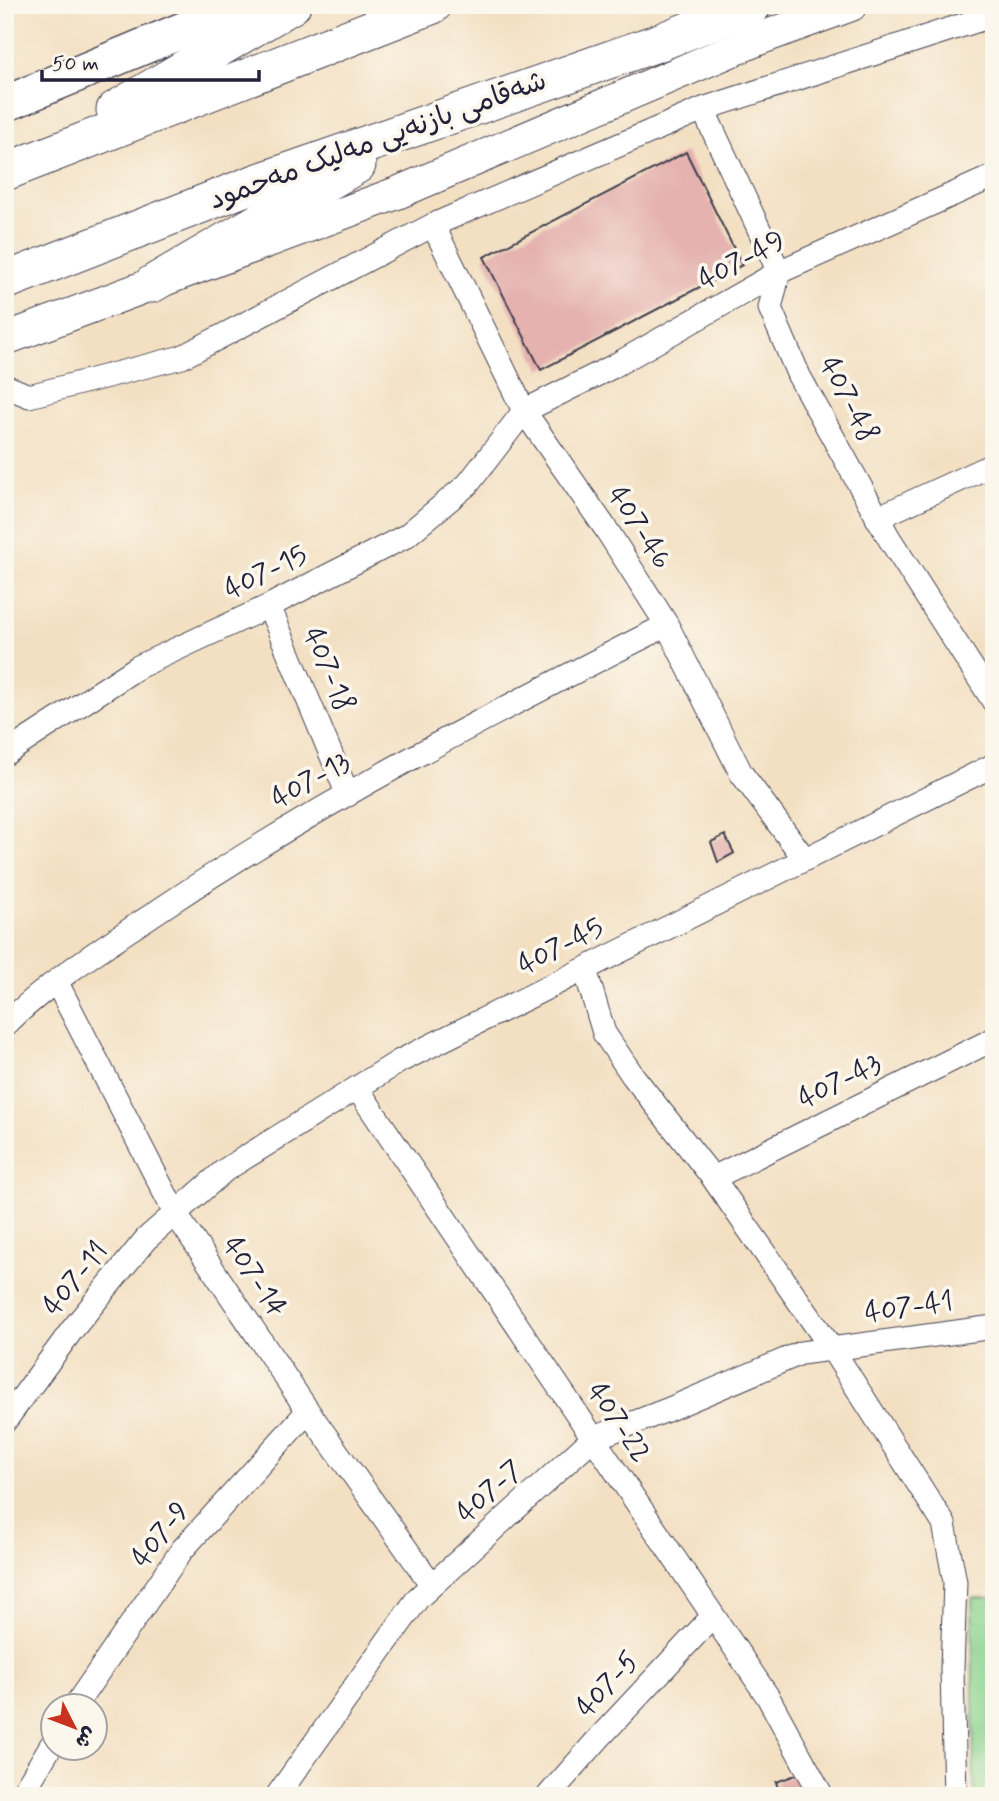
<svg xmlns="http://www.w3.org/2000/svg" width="999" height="1801" viewBox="0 0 999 1801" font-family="Mynerve,'Playpen Sans Arabic',sans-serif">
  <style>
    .green { fill: #8ad28d; stroke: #567a64; stroke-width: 2 }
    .building { fill: #e5b2af }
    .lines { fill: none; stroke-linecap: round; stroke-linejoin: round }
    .minor-casing { stroke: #413e4f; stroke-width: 25 }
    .secondary-casing { stroke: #413e4f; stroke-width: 34 }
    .primary-casing { stroke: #413e4f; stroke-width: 38 }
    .trunk-casing { stroke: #413e4f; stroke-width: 39 }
    .minor { stroke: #fff; stroke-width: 23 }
    .secondary { stroke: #fff; stroke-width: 32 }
    .primary { stroke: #fff; stroke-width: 35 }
    .trunk { stroke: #fff; stroke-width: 37 }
    .labels { text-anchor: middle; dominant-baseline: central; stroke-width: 7; stroke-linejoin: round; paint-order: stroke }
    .street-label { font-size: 28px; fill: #22223b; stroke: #fbf7ec }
  </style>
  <rect width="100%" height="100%" fill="#fbf7ec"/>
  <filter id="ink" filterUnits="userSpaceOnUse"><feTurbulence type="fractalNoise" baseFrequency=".0143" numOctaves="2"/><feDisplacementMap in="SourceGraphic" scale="14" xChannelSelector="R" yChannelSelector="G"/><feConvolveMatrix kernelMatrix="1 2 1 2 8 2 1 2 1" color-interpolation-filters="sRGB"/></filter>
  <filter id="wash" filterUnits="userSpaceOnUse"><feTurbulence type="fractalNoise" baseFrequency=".00686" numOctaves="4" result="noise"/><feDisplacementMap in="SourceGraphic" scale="28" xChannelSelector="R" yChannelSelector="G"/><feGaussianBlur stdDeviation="1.57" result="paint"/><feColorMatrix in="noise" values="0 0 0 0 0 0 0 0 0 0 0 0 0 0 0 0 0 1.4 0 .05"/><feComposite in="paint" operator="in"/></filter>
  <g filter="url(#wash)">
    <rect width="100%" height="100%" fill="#f3e0c3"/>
    <path class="green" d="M972,1598h22v198h-20z"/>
    <g id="blocks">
      <path class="building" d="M686,152l56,113 -201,105 -57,-113z
        M725,835l9,18 -16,9 -7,-20z
        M804,1772l8,24h-31l-5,-14z"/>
    </g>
  </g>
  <g filter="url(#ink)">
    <use href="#blocks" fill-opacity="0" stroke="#413e4f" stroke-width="2"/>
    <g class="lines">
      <defs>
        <path id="minor" d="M703,109l76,163 -9,36 29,68 90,162 105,164
          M433,225l91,186 82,118 61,96 74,148 63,85
          M5,386l24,10 153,-39 251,-132 270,-116 291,-94
          M877,518l117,-54
          M269,606l79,189
          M5,754l133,-87 131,-61 137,-70 62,-52 56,-73 88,-44 167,-95 215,-96
          M585,969l19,64 29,43 80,102 119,171 112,175 11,58 -3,87 3,127
          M57,983l118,230 133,198 124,174
          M5,1025c48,-47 107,-83 162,-120 159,-106 330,-194 500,-280
          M357,1088l411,609 54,99
          M713,1178l281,-139
          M5,1421l67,-91 74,-91 79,-69 175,-109 594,-296
          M75,1706l107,-156 126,-139
          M21,1796l31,-52
          M277,1796l141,-198 174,-159 75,-29 134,-57 193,-26
          M548,1796l51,-58 114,-122"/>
        <path id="secondary" d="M5,339l392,-146 359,-153 95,-35"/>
        <path id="primary" d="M5,104l238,-99"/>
        <path id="trunk" d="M115,110l177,-105
          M5,172l428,-167
          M5,281l251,-98 404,-141 93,-37
          M152,284l205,-119"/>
      </defs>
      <use href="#minor" class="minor-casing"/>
      <use href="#secondary" class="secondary-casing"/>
      <use href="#primary" class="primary-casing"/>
      <use href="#trunk" class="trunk-casing"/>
      <use href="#minor" class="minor"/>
      <use href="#secondary" class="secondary"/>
      <use href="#primary" class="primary"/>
      <use href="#trunk" class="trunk"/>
    </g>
  </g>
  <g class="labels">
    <g class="street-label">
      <text transform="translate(378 141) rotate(-20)">شەقامی بازنەیی مەلیک مەحمود</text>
      <text transform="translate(742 261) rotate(-28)">407-49</text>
      <text transform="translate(848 400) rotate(62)">407-48</text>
      <text transform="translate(639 528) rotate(57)">407-46</text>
      <text transform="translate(266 573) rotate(-26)">407-15</text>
      <text transform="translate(328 670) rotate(67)">407-18</text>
      <text transform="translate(311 781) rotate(-29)">407-13</text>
      <text transform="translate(561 947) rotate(-27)">407-45</text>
      <text transform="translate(840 1082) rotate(-26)">407-43</text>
      <text transform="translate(254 1277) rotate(56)">407-14</text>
      <text transform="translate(76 1279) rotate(-51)">407-11</text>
      <text transform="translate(909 1308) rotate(-8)">407-41</text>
      <text transform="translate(618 1423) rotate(56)">407-22</text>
      <text transform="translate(490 1492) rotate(-42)">407-7</text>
      <text transform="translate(161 1535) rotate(-52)">407-9</text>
      <text transform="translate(608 1685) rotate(-47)">407-5</text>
    </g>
  </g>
  <rect width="999" height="1801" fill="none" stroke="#fbf7ec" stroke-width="28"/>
  <g transform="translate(74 1727) rotate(132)"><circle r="33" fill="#fbf7ec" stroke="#a4a2a5" stroke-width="2"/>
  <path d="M0-5L12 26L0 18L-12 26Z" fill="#c8321e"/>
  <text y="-10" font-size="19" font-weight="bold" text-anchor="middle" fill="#22223b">ش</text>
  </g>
  <path d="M42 70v10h217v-10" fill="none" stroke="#22223b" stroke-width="3.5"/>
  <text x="52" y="70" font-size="21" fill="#22223b" stroke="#fbf7ec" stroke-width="5" paint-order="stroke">50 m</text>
</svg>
